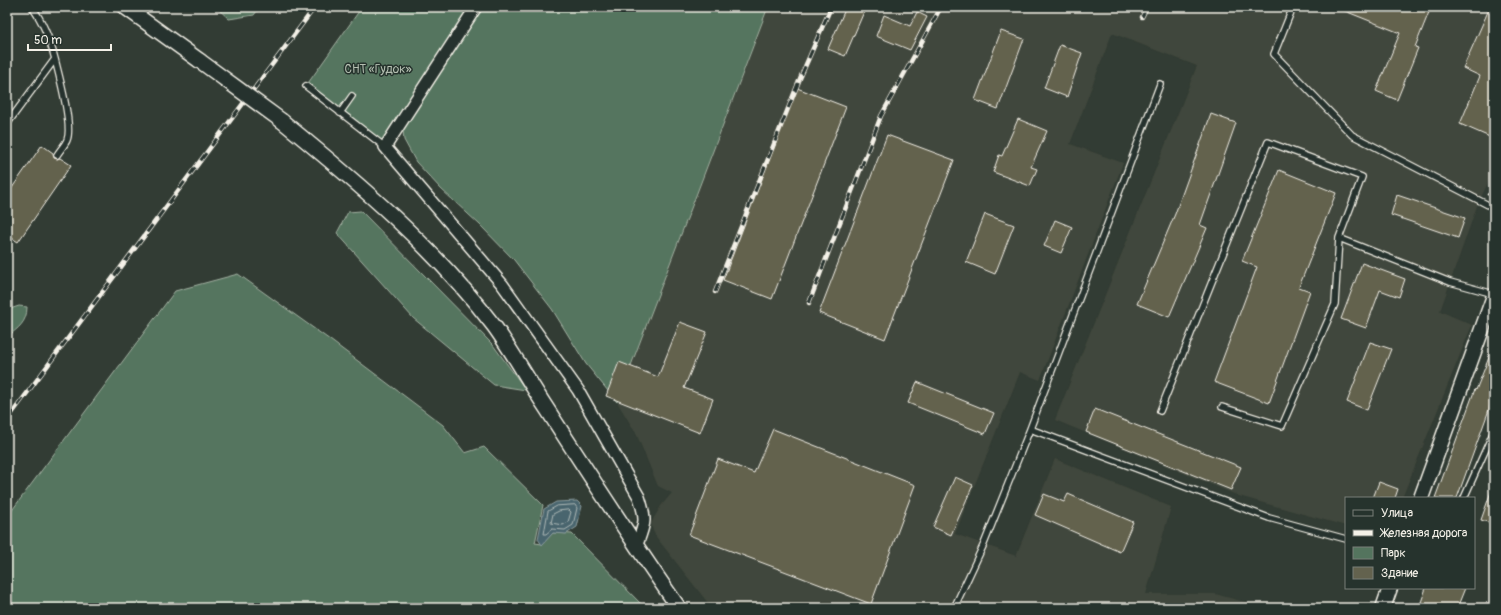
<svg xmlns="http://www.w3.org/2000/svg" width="1501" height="615" viewBox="0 0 1501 615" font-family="Pangolin,sans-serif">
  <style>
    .built { fill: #41473c }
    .green { fill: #54745e; stroke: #a4b2a3 }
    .water { fill: #48656e; stroke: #8d9d9f }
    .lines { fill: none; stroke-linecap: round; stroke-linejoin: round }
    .shore { stroke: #afb9b7; stroke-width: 1 }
    .building { fill: #63624e; stroke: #f4f1e8 }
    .service-casing { stroke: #f4f1e8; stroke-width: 8 }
    .minor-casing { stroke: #f4f1e8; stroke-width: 14 }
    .tertiary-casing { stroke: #f4f1e8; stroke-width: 17 }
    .path { stroke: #f4f1e8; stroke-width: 2; stroke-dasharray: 3 3; stroke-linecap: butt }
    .service { stroke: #26332d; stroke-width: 5.5 }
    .minor { stroke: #26332d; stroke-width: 11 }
    .tertiary { stroke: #26332d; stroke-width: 14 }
    .rail-casing { stroke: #f4f1e8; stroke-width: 4.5 }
    .rail { stroke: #26332d; stroke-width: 3; stroke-dasharray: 9; stroke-linecap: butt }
    .tertiary-bridge-casing { stroke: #f4f1e8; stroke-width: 17; stroke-linecap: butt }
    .tertiary-bridge { stroke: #26332d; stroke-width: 14 }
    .labels { text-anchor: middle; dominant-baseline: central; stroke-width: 3; stroke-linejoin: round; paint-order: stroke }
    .park-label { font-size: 12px; fill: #b4bfb1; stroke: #26332d }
  </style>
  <rect width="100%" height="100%" fill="#323c34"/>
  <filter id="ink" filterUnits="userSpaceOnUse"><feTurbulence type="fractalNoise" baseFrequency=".025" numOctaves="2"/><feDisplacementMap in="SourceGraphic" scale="8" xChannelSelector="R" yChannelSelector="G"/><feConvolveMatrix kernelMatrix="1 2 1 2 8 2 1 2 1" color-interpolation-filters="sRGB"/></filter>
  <g filter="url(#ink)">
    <path class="built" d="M768,7h726v164l-16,32 -38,108 32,14 -70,173h-56v28l-107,-30 -184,-76 142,-354 -85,-33 -42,111 53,19 -83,217 -20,-8 -65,162 61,22 39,-97 116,48 -25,87h69l52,14h-555l-55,-70 -4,-7 -2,-8 10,-17 11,-13 -14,-7 -22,-53 -19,-31z"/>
    <path class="green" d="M216,7h44l-6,8 -25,4z
      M362,7h406l-151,395 -31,-38 -34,-55 -38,-49 -34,-35 -39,-36 -25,-27 -12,-22 -2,-19 -17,26 -79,-61z
      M361,211l132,134 33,45 -32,-5 -81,-67 -76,-85 11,-21z
      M238,274l92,66 113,85 22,28 19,-6 59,58 -8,38 7,1 11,-11 19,1 73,74h-638v-91l168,-226z
      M19,306l8,1c0,16 -9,21 -20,30v-27z"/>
    <path class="water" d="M577,501l5,5 -5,21 -11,7 -13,-1 -11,12 -4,-6 6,-30 12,-7z"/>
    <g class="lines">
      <path class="shore" d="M575,505l2,3 -4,17 -8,5 -13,-1 -6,5h-2l4,-23 9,-5z
        M569,510l2,2 -3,10 -5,3 -12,-2 2,-9 6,-3z"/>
    </g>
    <path class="building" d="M846,7h20l-21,49 -17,-7z
      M1335,7h96l-16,40 3,1 -21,52 -21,-9 24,-58z
      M1490,7h4v126l-2,5 -32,-14 20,-48 -17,-8z
      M917,12l10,5 -17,33 -34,-14 8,-21 26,11z
      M1001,31l23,8 -26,70 -23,-9z
      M1060,45l22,8 -15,44 -23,-9z
      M797,88l49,19 -74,192 -49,-19z
      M1211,114l25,9 -36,102 7,3 -38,89 -32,-13 38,-90z
      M1018,119l29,12 -16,36 6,2 -7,17 -37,-14 6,-17 3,1z
      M887,135l67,25 -69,179 -66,-26z
      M42,145l11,8 1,5 3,1 3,-1 11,7 -53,77 -11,-7v-40z
      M1279,170l57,23 -37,94 11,4 -41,112 -55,-21 43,-115 -15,-6z
      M1397,195l68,23 -7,20 -67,-23z
      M985,214l29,11 -19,49 -29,-12z
      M1055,220l17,7 -11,26 -17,-7z
      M1362,263l43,16 -6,18 -19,-7 -14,38 -25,-9z
      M680,322l27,10 -23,56 29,11 -13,34 -94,-37 13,-34 39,15z
      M1370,342l21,7 -24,61 -20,-8z
      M1494,345v51l-37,102h-22l40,-109 1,1z
      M917,382l77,31 -9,21 -77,-31z
      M1095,409l146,58 -10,23 -145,-58z
      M773,429l142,56 -44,119 -182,-69 29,-76 36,14z
      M955,477l18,8 -22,50 -18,-8z
      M1379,482l19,7 -3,9h-22z
      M1493,486h1v38l-13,-4z
      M1044,494l20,8 4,-8 65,28 -13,30 -85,-37z
      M1426,588h39l-8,20h-38z"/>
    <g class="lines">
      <defs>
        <path id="service" d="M1293,7l-19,47 78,81 142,73
          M55,59c4,16 18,67 12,81 -2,5 -7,10 -10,15
          M306,86l79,61
          M340,113l12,-17
          M7,124l48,-65c-5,-19 -11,-36 -23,-52
          M1339,238l111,44 44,12
          M1160,411l108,-269 94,35 -23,61 -4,66 -53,122 -60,-19
          M1030,429l239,89 77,21
          M1464,498l30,-67
          M954,608l30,-64 46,-115 130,-345"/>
        <path id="minor" d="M476,7l-91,140 117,137 76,106 61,107c8,24 6,26 -3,50"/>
        <path id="tertiary" d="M125,7l75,54
          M282,121c76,62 152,126 212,205 19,26 35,56 53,83 43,67 86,134 132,199
          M1421,498l73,-202
          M1383,608l7,-20"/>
      </defs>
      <use href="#service" class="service-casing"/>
      <use href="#minor" class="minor-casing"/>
      <use href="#tertiary" class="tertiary-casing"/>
      <path class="path" d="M1487,195l7,-5"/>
      <use href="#service" class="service"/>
      <use href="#minor" class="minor"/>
      <use href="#tertiary" class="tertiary"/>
      <defs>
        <path id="rail" d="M1142,17l5,-10
          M715,292l86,-216 30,-69
          M809,303l72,-187 60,-109
          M7,420l308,-413"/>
      </defs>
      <use href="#rail" class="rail-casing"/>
      <use href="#rail" class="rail"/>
      <defs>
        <path id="tertiary-bridge" d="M200,61l82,60"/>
      </defs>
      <use href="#tertiary-bridge" class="tertiary-bridge-casing"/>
      <use href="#tertiary-bridge" class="tertiary-bridge"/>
    </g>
  </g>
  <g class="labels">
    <g class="park-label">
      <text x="378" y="69">СНТ «Гудок»</text>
    </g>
  </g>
  <rect width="1501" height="615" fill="none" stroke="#26332d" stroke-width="24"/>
  <rect x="12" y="12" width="1477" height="591" fill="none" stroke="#f4f1e8" stroke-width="1.5" filter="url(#ink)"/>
  <rect x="1345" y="497" width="130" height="92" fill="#26332d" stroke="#787f78"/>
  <rect x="1353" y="510" width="20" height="6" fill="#26332d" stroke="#787f78"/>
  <text x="1381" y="517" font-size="12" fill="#f4f1e8">Улица</text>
  <rect x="1353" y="530" width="20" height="6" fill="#f4f1e8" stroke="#787f78"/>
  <text x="1381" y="537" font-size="12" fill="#f4f1e8">Железная дорога</text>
  <rect x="1353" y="547" width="20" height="12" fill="#54745e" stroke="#787f78"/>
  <text x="1381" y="557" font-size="12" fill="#f4f1e8">Парк</text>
  <rect x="1353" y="567" width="20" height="12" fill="#63624e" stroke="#787f78"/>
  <text x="1381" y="577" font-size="12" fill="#f4f1e8">Здание</text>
  <path d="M28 44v6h83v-6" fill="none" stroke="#f4f1e8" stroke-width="2"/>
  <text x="34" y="44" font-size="12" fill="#f4f1e8" stroke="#26332d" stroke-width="3" paint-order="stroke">50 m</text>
</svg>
